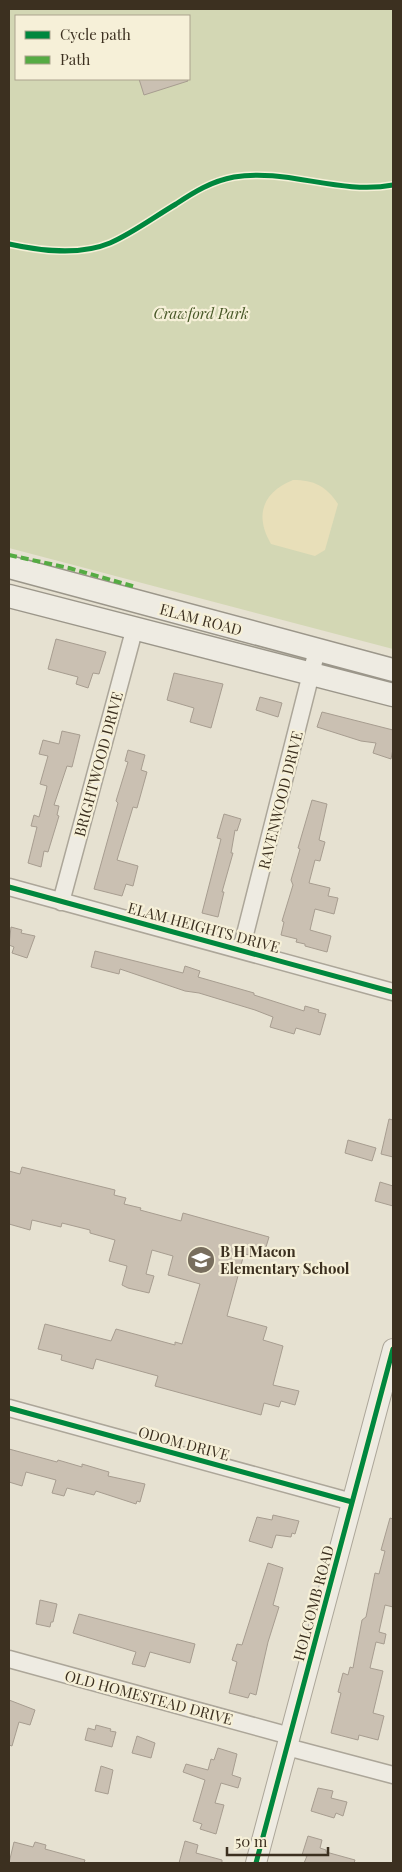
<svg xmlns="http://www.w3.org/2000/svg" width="402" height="1872" viewBox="0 0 402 1872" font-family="'Playfair Display',serif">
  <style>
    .green { fill: #d3d7b4; fill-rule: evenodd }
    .sand { fill: #e8dfb9 }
    .building { fill: #cac0b2; stroke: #a79d90 }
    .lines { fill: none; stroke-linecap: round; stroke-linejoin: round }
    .minor-casing { stroke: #aca699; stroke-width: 19 }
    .tertiary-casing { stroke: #aca699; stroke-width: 22 }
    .secondary-casing { stroke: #9b968a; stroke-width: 25 }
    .minor { stroke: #eeebe2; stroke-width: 16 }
    .tertiary { stroke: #eeebe2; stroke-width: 20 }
    .secondary { stroke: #eeebe2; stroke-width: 22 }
    .quiet { stroke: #55ab43; stroke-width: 4; stroke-dasharray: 8 4; stroke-linecap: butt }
    .cycleway-casing { stroke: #f6f0d8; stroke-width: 8 }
    .cycleway { stroke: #00873e; stroke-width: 5 }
    .labels { text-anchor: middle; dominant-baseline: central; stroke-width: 4.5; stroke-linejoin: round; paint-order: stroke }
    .park-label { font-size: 15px; font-style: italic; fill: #485827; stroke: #f6f0d8 }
    .street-label { font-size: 15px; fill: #3c3020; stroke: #f6f0d8 }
    .poi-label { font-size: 15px; font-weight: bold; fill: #3c3020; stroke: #f6f0d8; text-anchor: start }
  </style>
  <rect width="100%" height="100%" fill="#e6e1d1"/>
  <path class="green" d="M9,9h384v640l-384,-101zM16,16h173v63h-173z"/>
  <path class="sand" d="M293,480c21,0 33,6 45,24l-13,46 -10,6 -44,-12c-17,-29 -8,-52 22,-64z"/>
  <path class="building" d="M139,79h48l1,2 -44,14z
    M56,639l50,13 -7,22 -6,-1 -5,15 -12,-4 2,-7 -30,-8z
    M174,673l49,11 -12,44 -21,-6 4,-14 -27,-8z
    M260,697l22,6 -4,14 -22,-7z
    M322,712l71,18v19l-2,10 -18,-6 3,-10 -15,-2 -44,-14z
    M62,731l18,4 -8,32 -5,-1 -13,39 5,1 -2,9 2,1 -11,36 -4,-1 -3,16 -13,-4 9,-36 -6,-1 3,-11 5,2 7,-26 1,-5 -7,-2 8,-28 -9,-2 4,-14 16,4z
    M128,750l17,5 -4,15 6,2 -10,36 -4,-1 -16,53 21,6 -5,20 -7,-2 -4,12 -28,-7 24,-86 -2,-2 12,-39 -3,-1z
    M312,800l15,4 -8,36 6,2 -5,19 -5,-1 -6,23 21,5 -2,8 10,2 -4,16 -19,-5 -5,21 21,6 -4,16 -22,-6v-2l-9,-2 1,-3 -16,-4 3,-13 -2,-1 11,-36 -2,-5 9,-31 -2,-1z
    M224,814l17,5 -4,12 -2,-1 -4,23h2l-11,39h2l-6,25 -16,-4 19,-74 -4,-1z
    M11,927l11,3 -1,3 14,3 -8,22 -15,-5 2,-6 -5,-2z
    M95,951l88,22 2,-7 15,5 -2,6 56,16v2l50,16 1,-5 14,4 -1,2 8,2 -6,21 -24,-7 -2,6 -24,-7 3,-10 -18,-7 -56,-17 -14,-2 -65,-22 -1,5 -28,-7z
    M389,1119l4,1v37l-12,-3z
    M348,1140l28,8 -4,13 -27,-8z
    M22,1167l93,23 -1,5 12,3 -2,6 17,4 -1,2 41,11 2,-8 86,24 -6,20 -19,-3 -17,62 40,11 -4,13 20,6 -10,39 26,6 -4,14 -14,-4 -2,6 -15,-4 -3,12 -106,-29 3,-10 -62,-17 -3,10 -32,-9 1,-5 -24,-6 7,-25 66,17 5,-12 59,16v-3l7,2 18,-60 -32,-9 5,-19 -21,-6 -6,24 8,2 -5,17 -21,-5 -6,-3 5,-19 -18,-5 6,-21 -25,-7v-3l-28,-7 -1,4 -29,-7 -2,10 -21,-6v-53l11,3z
    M380,1182l13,4v20l-18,-5z
    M9,1449l48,13 1,-2 24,7v-3l27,8 -1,4 37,8 -5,18 -3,-1 -1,3 -40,-13 -2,4 -27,-7 -3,8 -12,-3 4,-13 -30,-8 -4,14 -13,-4z
    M273,1515l26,6 -4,13 -3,-1 -1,4 -15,-2 -4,13 -23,-7 8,-24 15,3z
    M390,1518l3,1v88l-8,-2 -6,27 7,2 -2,10 -8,-2 -6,26 13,3 -10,42 11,3 -6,24 -19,-5 -1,5 -27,-7 10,-40 -3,-1 5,-19 5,2 2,-8 3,1 9,-48 4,-3 9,-44 4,1 6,-23 -4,-1z
    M268,1563l15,5 -10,37 6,2 -11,35 -12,53 -6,-2 -2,5 -19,-5 8,-31 -5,-2 5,-16 5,1z
    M40,1600l17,4 -4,18h-2l-1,5 -14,-3z
    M79,1614l116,30 -5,19 -40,-11 -5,15 -13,-3 4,-12 -63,-19z
    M9,1700l26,10 -5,15 -11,-3 -7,24 -3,-1z
    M96,1725l15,4 -1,2 6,1 -4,15 -27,-7 3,-12 7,2z
    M137,1736l18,7 -4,15 -19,-5z
    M218,1748l19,6 -5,21 9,3 -3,10 -17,-5 -6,20 9,2 -8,29 -16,-5 2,-5 -9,-3 12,-41 -22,-8 3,-8 22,6 3,-11 3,1z
    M101,1766l12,4 -5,24 -13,-3z
    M318,1788l15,3 -2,7 16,4 -4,14 -7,-3 -2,5 -23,-7z
    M308,1836l14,4 -2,8 6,2v2l29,8 -1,3h-50l3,-7 -5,-1z
    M185,1841l13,4 -2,8 26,7v3h-43z
    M14,1842l19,5 2,-5 11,3 -1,4 40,11 -1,3h-75z"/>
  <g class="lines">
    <defs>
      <path id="minor" d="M9,887l384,105
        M61,902l74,-275
        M241,950l76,-300
        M9,1408l343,94
        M9,1659l281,77
        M287,1747l106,28"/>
      <path id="tertiary" d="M256,1863l137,-514"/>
      <path id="secondary" d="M9,567l384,103
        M9,596l384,99"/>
    </defs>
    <use href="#minor" class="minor-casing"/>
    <use href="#tertiary" class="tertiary-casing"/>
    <use href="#secondary" class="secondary-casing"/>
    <use href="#minor" class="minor"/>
    <use href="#tertiary" class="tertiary"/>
    <use href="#secondary" class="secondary"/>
    <path class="quiet" d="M9,555l60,13 67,19"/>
    <defs>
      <path id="cycleway" d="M9,244c32,7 70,12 101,-1 23,-10 44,-26 66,-39 18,-12 36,-23 58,-27 52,-9 105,18 159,8
        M9,887l384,105
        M9,1408l343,94
        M256,1863l137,-514"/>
    </defs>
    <use href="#cycleway" class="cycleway-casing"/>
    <use href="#cycleway" class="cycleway"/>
  </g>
  <defs>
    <symbol id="school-disc" viewBox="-11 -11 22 22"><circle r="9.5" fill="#786e5e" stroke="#f6f0d8"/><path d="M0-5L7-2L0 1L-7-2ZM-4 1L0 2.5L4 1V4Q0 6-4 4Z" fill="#fff"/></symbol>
  </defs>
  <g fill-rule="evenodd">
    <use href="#school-disc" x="185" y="1244" width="32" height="32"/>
  </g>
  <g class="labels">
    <g class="park-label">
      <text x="201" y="313">Crawford Park</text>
    </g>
    <g class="street-label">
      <text transform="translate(201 619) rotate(15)">ELAM ROAD</text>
      <text transform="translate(98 764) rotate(-75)">BRIGHTWOOD DRIVE</text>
      <text transform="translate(280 800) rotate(-76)">RAVENWOOD DRIVE</text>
      <text transform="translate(204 927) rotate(15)">ELAM HEIGHTS DRIVE</text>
      <text transform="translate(184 1443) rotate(15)">ODOM DRIVE</text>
      <text transform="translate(313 1603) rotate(-75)">HOLCOMB ROAD</text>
      <text transform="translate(149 1697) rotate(15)">OLD HOMESTEAD DRIVE</text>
    </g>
    <g class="poi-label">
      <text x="220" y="1251">B H Macon<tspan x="220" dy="17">Elementary School</tspan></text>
    </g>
  </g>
  <rect width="402" height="1872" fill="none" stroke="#3c3020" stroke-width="20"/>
  <rect x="15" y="15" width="175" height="65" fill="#f6f0d8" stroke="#aca38e"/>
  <rect x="25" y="31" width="25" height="8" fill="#00873e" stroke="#aca38e"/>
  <text x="60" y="40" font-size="15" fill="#3c3020">Cycle path</text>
  <rect x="25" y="56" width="25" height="8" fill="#55ab43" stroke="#aca38e"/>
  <text x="60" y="65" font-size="15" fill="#3c3020">Path</text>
  <path d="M227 1847v8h101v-8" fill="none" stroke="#3c3020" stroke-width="2.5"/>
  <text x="235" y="1847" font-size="15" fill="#3c3020" stroke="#f6f0d8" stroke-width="4" paint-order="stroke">50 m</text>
</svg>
